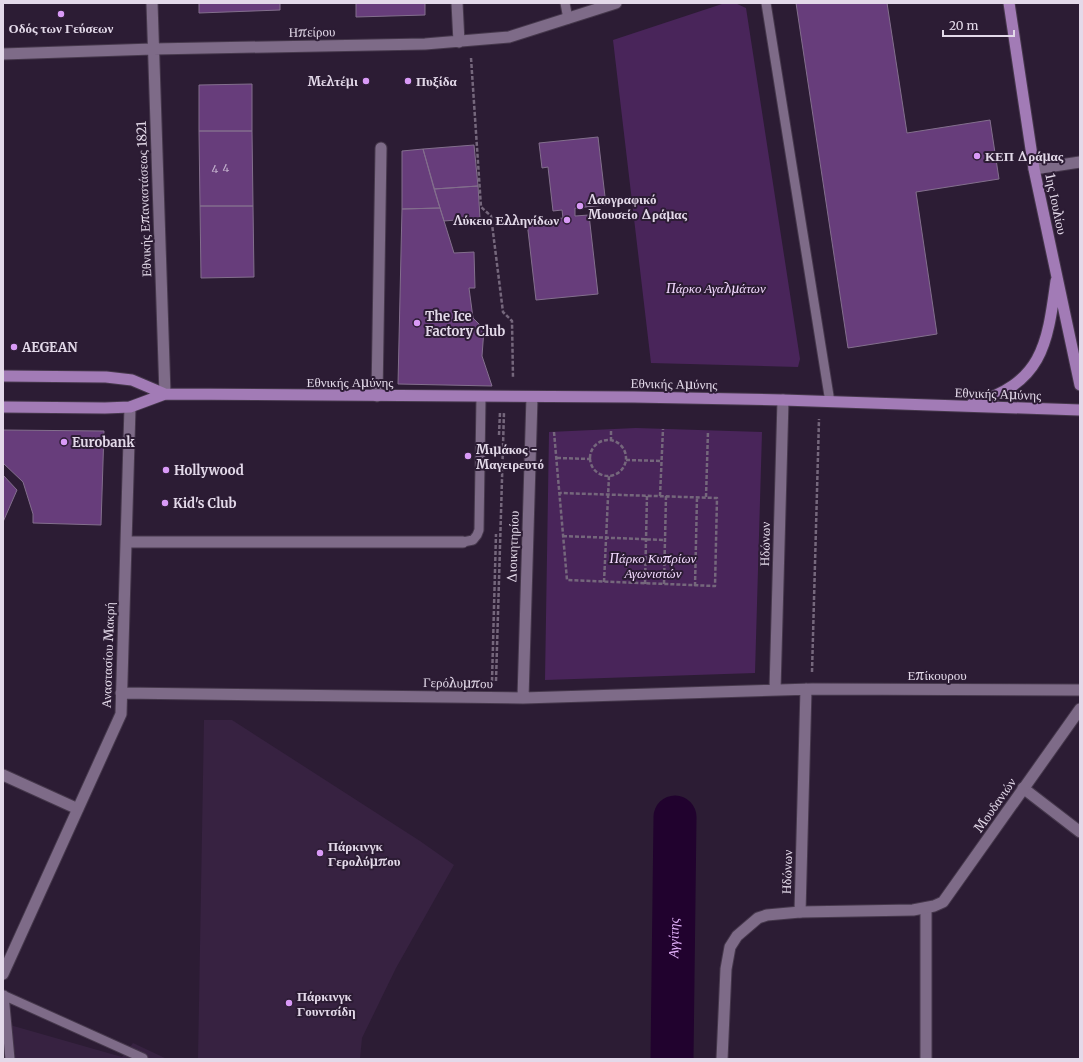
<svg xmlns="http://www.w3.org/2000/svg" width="1083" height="1062" viewBox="0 0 1083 1062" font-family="Merriweather,serif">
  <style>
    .built { fill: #372241 }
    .green { fill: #49255a }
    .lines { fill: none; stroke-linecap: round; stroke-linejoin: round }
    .river { stroke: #21022e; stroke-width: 43 }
    .building { fill: #673d7b; stroke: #836f8d }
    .service-casing { stroke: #46384c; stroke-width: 11 }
    .minor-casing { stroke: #46384c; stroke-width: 13 }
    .tertiary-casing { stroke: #46384c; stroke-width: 13 }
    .primary-casing { stroke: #46384c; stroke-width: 13 }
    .path { stroke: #75677c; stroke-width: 2.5; stroke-dasharray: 4 2; stroke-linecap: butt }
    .service { stroke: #7e6b88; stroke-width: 9 }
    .minor { stroke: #7e6b88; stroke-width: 11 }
    .tertiary { stroke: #7e6b88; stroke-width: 11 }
    .primary { stroke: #a27bb6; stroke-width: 11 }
    .poi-dot { fill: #d99af7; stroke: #2c1c34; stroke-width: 1.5 }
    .labels { text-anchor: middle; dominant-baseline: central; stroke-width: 4; stroke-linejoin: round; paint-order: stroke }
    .number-label { font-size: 11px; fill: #c4b2ce }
    .poi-label { font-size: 13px; font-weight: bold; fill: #e3d9e9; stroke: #2c1c34; text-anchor: start }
    .street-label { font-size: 13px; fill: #e3d9e9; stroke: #2c1c34 }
    .park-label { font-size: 13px; font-style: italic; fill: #f2d9fe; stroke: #2c1c34 }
    .water-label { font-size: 14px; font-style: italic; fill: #dfaff7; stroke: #2c1c34 }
  </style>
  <rect width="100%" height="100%" fill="#2c1c34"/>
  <path class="built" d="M204,720h28l188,121 34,24 -58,103 -34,70 -2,21h-162z
    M3,1023l119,34 11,-14 34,16h-164z"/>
  <path class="green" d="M725,3h10l11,5 54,351 -2,8 -147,-4 -38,-323z
    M636,428l126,4 -7,241 -210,7 4,-248z"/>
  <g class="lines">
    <path class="river" id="s1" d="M672,1059l3,-242"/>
  </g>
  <path class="building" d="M199,3h81v7l-81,3z
    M356,3h69v12l-69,2z
    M796,3h91l20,130 83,-13 9,59 -83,13 21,142 -89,14z
    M252,84v47h-53v-46z
    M199,131h53l1,75h-53z
    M598,137l8,68 -31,3v8l14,-1 9,79 -62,6 -9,-78 36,-4 -1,-8 -9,1 -5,-44 -6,1 -3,-25z
    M474,145l4,41 -44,3 -11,-40z
    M423,149l17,59 -38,1v-58z
    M478,186l2,32 -36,3 -10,-32z
    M200,206h53l1,71 -53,1z
    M440,208l14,45 20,-1 1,36h-6l4,30 11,11 -2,27 10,30 -94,-2 4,-175z
    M3,430l101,1 -3,94 -68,-2v-9l-10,-32 -20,-19z
    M3,475l14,15 -14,32z"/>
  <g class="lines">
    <defs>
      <path id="service" d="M565,3l3,16
        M766,3l64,399
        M463,542l10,-2 4,-5 2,-5 2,-133
        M3,995l140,63
        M4,995l6,64"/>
      <path id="minor" d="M152,3l13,391
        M457,3l2,39
        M3,54l150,-5 272,-5 84,-7 107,-34
        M1034,169l46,-7
        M377,396l4,-248
        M126,542h337
        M775,690l8,-290
        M121,693l402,5 289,-9 268,1
        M523,698l9,-301
        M3,775l75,34
        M1023,788l57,44
        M800,912l6,-223
        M3,974l118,-260 9,-307
        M926,1059v-151"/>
      <path id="tertiary" d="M722,1059l4,-90 4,-22 7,-11 21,-18 9,-3 33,-3 113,-2 21,-4 9,-4 137,-193"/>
      <path id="primary" d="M1009,3l25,166 46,216
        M3,376l103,1 26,3 33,14
        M972,404c70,-21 75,-57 84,-123
        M3,407l102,1 25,-1 35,-13 469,3 149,3 297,10"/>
    </defs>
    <use href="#service" class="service-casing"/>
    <use href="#minor" class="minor-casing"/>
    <use href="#tertiary" class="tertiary-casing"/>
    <use href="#primary" class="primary-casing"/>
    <path class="path" d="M471,58l10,149 10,9 12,96 9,9 1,57
      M554,432l13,148 148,6 2,-88 -157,-5
      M499,435l1,-23
      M590 458a18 18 0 1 1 36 0a18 18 0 1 1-36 0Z
      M611,441v-11
      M557,458l34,1
      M626,460l36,1
      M660,496l3,-67
      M706,497l2,-66
      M563,536l102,4
      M604,582l5,-106
      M645,584l2,-89
      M664,584l2,-88
      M695,586l2,-89
      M812,672l7,-253
      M492,681l4,-147
      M496,681l8,-269"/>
    <use href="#service" class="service"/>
    <use href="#minor" class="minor"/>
    <use href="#tertiary" class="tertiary"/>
    <use href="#primary" class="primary"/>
  </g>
  <g class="poi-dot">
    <circle cx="61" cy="14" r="4"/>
    <circle cx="366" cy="81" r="4"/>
    <circle cx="408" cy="81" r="4"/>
    <circle cx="977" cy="156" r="4"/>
    <circle cx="580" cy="206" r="4"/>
    <circle cx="567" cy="220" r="4"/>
    <circle cx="417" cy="323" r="4"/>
    <circle cx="14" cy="347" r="4"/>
    <circle cx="64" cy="442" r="4"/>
    <circle cx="468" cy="456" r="4"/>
    <circle cx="166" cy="470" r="4"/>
    <circle cx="165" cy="503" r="4"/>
    <circle cx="320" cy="853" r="4"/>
    <circle cx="289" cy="1003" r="4"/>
  </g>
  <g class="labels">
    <g class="number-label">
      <text x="226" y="168">4</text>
      <text x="215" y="169">4</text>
    </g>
    <g class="poi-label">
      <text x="61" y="28" text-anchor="middle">Οδός των Γεύσεων</text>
      <text x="358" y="81" text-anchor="end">Μελτέμι</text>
      <text x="416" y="81">Πυξίδα</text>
      <text x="985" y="156">ΚΕΠ Δράμας</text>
      <text x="588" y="199">Λαογραφικό<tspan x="588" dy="15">Μουσείο Δράμας</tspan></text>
      <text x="559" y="220" text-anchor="end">Λύκειο Ελληνίδων</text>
      <text x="425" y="316">The Ice<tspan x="425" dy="15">Factory Club</tspan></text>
      <text x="22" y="347">AEGEAN</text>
      <text x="72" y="442">Eurobank</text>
      <text x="476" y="449">Μιμάκος -<tspan x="476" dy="15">Μαγειρευτό</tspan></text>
      <text x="174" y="470">Hollywood</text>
      <text x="173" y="503">Kid's Club</text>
      <text x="328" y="846">Πάρκινγκ<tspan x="328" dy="15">Γερολύμπου</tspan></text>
      <text x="297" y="996">Πάρκινγκ<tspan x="297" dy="15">Γουντσίδη</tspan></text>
    </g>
    <g class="street-label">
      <text transform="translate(312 32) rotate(-1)">Ηπείρου</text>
      <text transform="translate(144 199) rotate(-92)">Εθνικής Επαναστάσεως 1821</text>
      <text transform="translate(1056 204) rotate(78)">1ης Ιουλίου</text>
      <text x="350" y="382">Εθνικής Αμύνης</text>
      <text transform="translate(674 384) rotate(1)">Εθνικής Αμύνης</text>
      <text transform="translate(998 394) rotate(2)">Εθνικής Αμύνης</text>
      <text transform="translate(765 544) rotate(-89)">Ηδώνων</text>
      <text transform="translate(513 547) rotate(-88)">Διοικητηρίου</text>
      <text transform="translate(108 655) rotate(-88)">Αναστασίου Μακρή</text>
      <text x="937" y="675">Επίκουρου</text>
      <text transform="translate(458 683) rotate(1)">Γερόλυμπου</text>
      <text transform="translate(995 805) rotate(-55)">Μουδανιών</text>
      <text transform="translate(787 872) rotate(-88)">Ηδώνων</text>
    </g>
    <g class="park-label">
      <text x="716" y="288">Πάρκο Αγαλμάτων</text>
      <text x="653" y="558">Πάρκο Κυπρίων<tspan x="653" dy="15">Αγωνιστών</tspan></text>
    </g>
    <g class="water-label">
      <text stroke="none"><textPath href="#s1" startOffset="121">Αγγίτης</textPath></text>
    </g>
  </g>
  <rect width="1083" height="1062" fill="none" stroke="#e3d9e9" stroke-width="8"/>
  <path d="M943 30v6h71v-6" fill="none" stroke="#e3d9e9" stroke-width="2"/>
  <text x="949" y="30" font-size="12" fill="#e3d9e9" stroke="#2c1c34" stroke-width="3" paint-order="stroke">20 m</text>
</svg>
